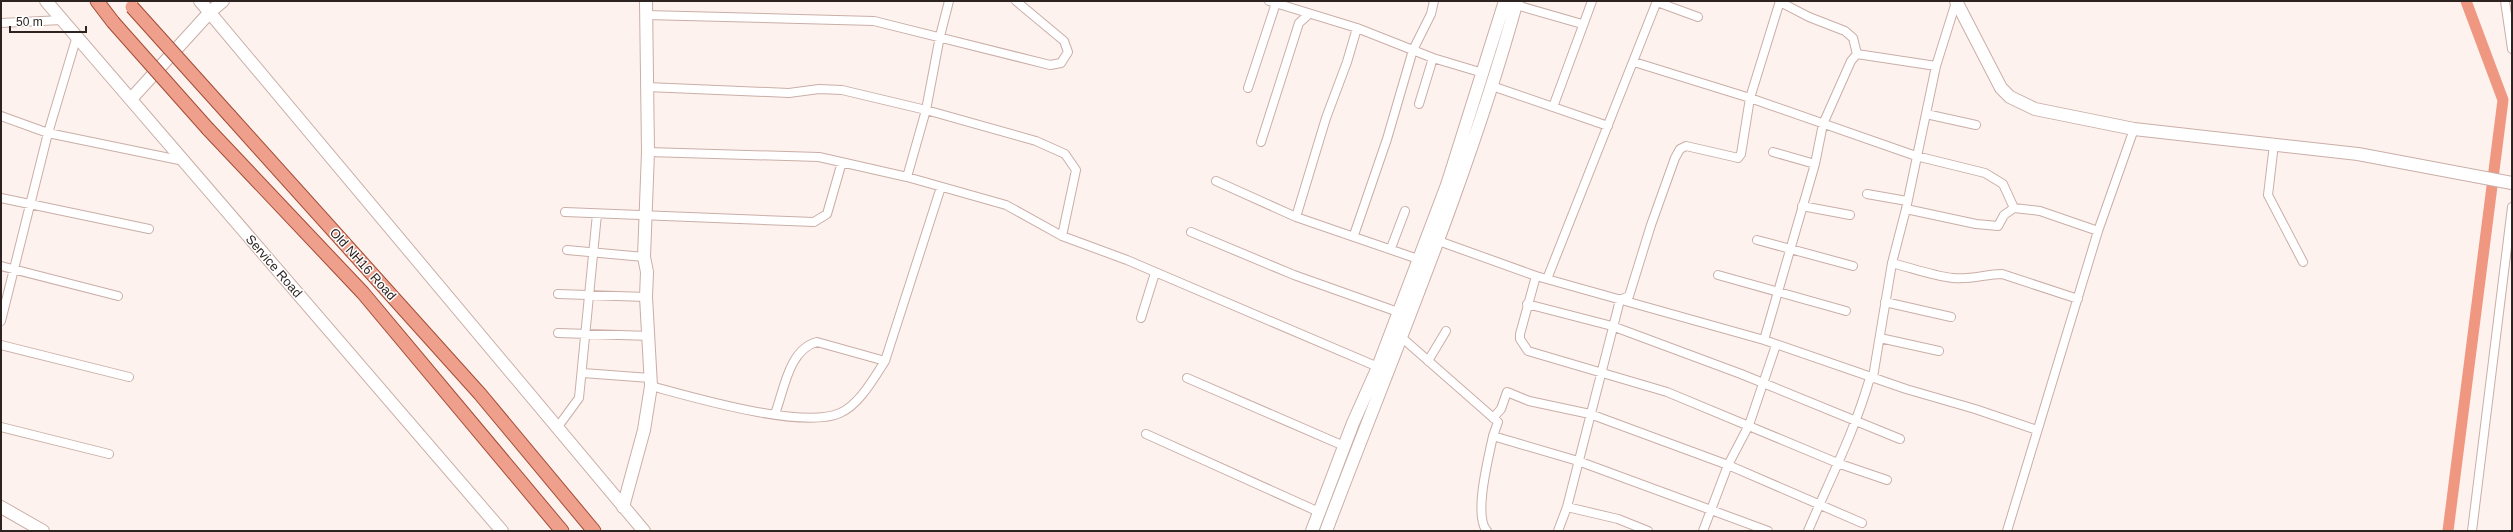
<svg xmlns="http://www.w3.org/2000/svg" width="2513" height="532" viewBox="0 0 2513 532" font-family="Arial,sans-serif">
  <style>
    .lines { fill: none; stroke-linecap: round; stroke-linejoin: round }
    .canal { stroke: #f09781; stroke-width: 11 }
    .street-casing { stroke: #caaea7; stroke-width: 10 }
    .secondary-casing { stroke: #caaea7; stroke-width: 14 }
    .primary-casing { stroke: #a34b35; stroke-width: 15 }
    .street { stroke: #fff; stroke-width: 8 }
    .secondary { stroke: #fff; stroke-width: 12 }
    .primary { stroke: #eea08c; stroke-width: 13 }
    .primary-bridge-casing { stroke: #a34b35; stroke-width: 15; stroke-linecap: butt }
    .primary-bridge { stroke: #eea08c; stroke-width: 13 }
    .labels { text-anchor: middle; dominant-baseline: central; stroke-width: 3; stroke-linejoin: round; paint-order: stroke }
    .street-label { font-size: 13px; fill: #2d2320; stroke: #fff }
  </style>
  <rect width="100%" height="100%" fill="#fef2ef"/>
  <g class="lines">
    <path class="canal" d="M2448,531l55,-431 -37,-99"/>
    <defs>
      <path id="street" d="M1269,1l88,27 76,30 50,15
        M2505,1l7,48
        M1657,2l41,15
        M1780,2l29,15 36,14 8,7 4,16
        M1516,5l66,19
        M646,15l228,6 176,44 11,-2 7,-11 -4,-11 -48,-40
        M1,23l61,-3
        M1634,62l116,36 166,58 69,17 18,11 11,24
        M1492,86l116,40
        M647,87l142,6 30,-4 23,1 84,20 110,31 29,13 11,16 -14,66
        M1248,88l28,-85
        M1419,104l14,-46
        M1553,107l39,-106
        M1926,114l50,11
        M1,116l47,17 136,28
        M1261,142l38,-119 10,-9
        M2274,144l-6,51 35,67
        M648,152l171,5 88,20 99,28 56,31 65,24 251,107
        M1773,152l42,12
        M907,177l19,-67 14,-74 9,-35
        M1216,181l80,36 122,42
        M1867,194l40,7
        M1,198l148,31
        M1802,206l48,9
        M1906,209l70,15 22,2 6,-11 10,-7 26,3 58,20
        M565,212l249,10 13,-8 15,-52
        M1296,217l30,-99 21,-56 10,-34
        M1191,232l103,43 104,37
        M1354,235l33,-96 26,-89 18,-36 3,-13
        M1433,239l103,37 228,64 142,49 69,20 62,21
        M1757,240l96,26
        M1391,248l14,-37
        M567,250l77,7
        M1892,263c20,5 41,13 61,15 18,2 33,-4 49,-4l76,25
        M1,266l117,30
        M1718,275l128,36
        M1536,276l-16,58v5l8,12 139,41 173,72 47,16
        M1547,279l110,-278
        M558,294l88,3
        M1885,302l66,15
        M1527,304l85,22 129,48 159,65
        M1141,318l14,-45
        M1,321l47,-188 29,-97
        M558,333l92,3
        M1400,336l98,86 -5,14 85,25 190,70
        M1880,338l59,13
        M1764,340l51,-176 8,-40 28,-63 6,-7 79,12
        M1,345l128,32
        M1428,361l18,-30
        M583,373l67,5
        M1187,378l157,68
        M651,386c41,11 152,44 189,27 19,-8 34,-35 45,-52l56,-174
        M775,414c9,-24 14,-65 42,-72l68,19
        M1493,418l8,-9 6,-17 22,9 61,13 138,51 134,58
        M1,427l108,27
        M557,428l22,-30 18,-184
        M1146,434l173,78
        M1567,507l51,12 30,12
        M1487,531c-14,-15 2,-75 6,-95
        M1558,531l9,-24 53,-207 9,-4 22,-71 24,-67 5,-9 6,-3 48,11 4,1 3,-4 9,-56 30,-97
        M1703,531l25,-66 21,-40 27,-80
        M1808,531c22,-52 45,-96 61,-150l4,-4 19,-114 14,-54 30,-143 20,-64
        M2007,531l91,-300 36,-102
        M2472,531l40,-324"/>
      <path id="secondary" d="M46,1l456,530
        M200,1l444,530
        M1956,1l45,87 9,9 25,12 99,20 224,25 154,29
        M131,99l79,-87 13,-11
        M1,507l42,24
        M623,507l21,-77 7,-44 -5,-89 1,-25 -3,-15 4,-105 -2,-151
        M1312,531l41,-108 25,-56 69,-182 58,-184
        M1326,531c66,-175 141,-349 191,-530"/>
      <path id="primary" d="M97,1l16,21
        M230,116l250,278 114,137
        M208,129l155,164 199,238"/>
    </defs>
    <use href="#street" class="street-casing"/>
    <use href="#secondary" class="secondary-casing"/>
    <use href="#primary" class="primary-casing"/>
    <use href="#street" class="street"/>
    <use href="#secondary" class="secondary"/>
    <use href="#primary" class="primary"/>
    <defs>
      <path id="primary-bridge" d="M132,7l98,109
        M113,22l95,107"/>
    </defs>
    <use href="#primary-bridge" class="primary-bridge-casing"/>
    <use href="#primary-bridge" class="primary-bridge"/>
  </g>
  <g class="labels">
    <g class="street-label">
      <text transform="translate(363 264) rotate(48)">Old NH16 Road</text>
      <text transform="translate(274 266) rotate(49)">Service Road</text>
    </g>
  </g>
  <rect width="2513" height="532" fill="none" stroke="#2d2320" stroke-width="4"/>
  <path d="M10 26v6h76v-6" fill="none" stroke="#2d2320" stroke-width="2"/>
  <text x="16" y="26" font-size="12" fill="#2d2320" stroke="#ffffff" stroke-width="3" paint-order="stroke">50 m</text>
</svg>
